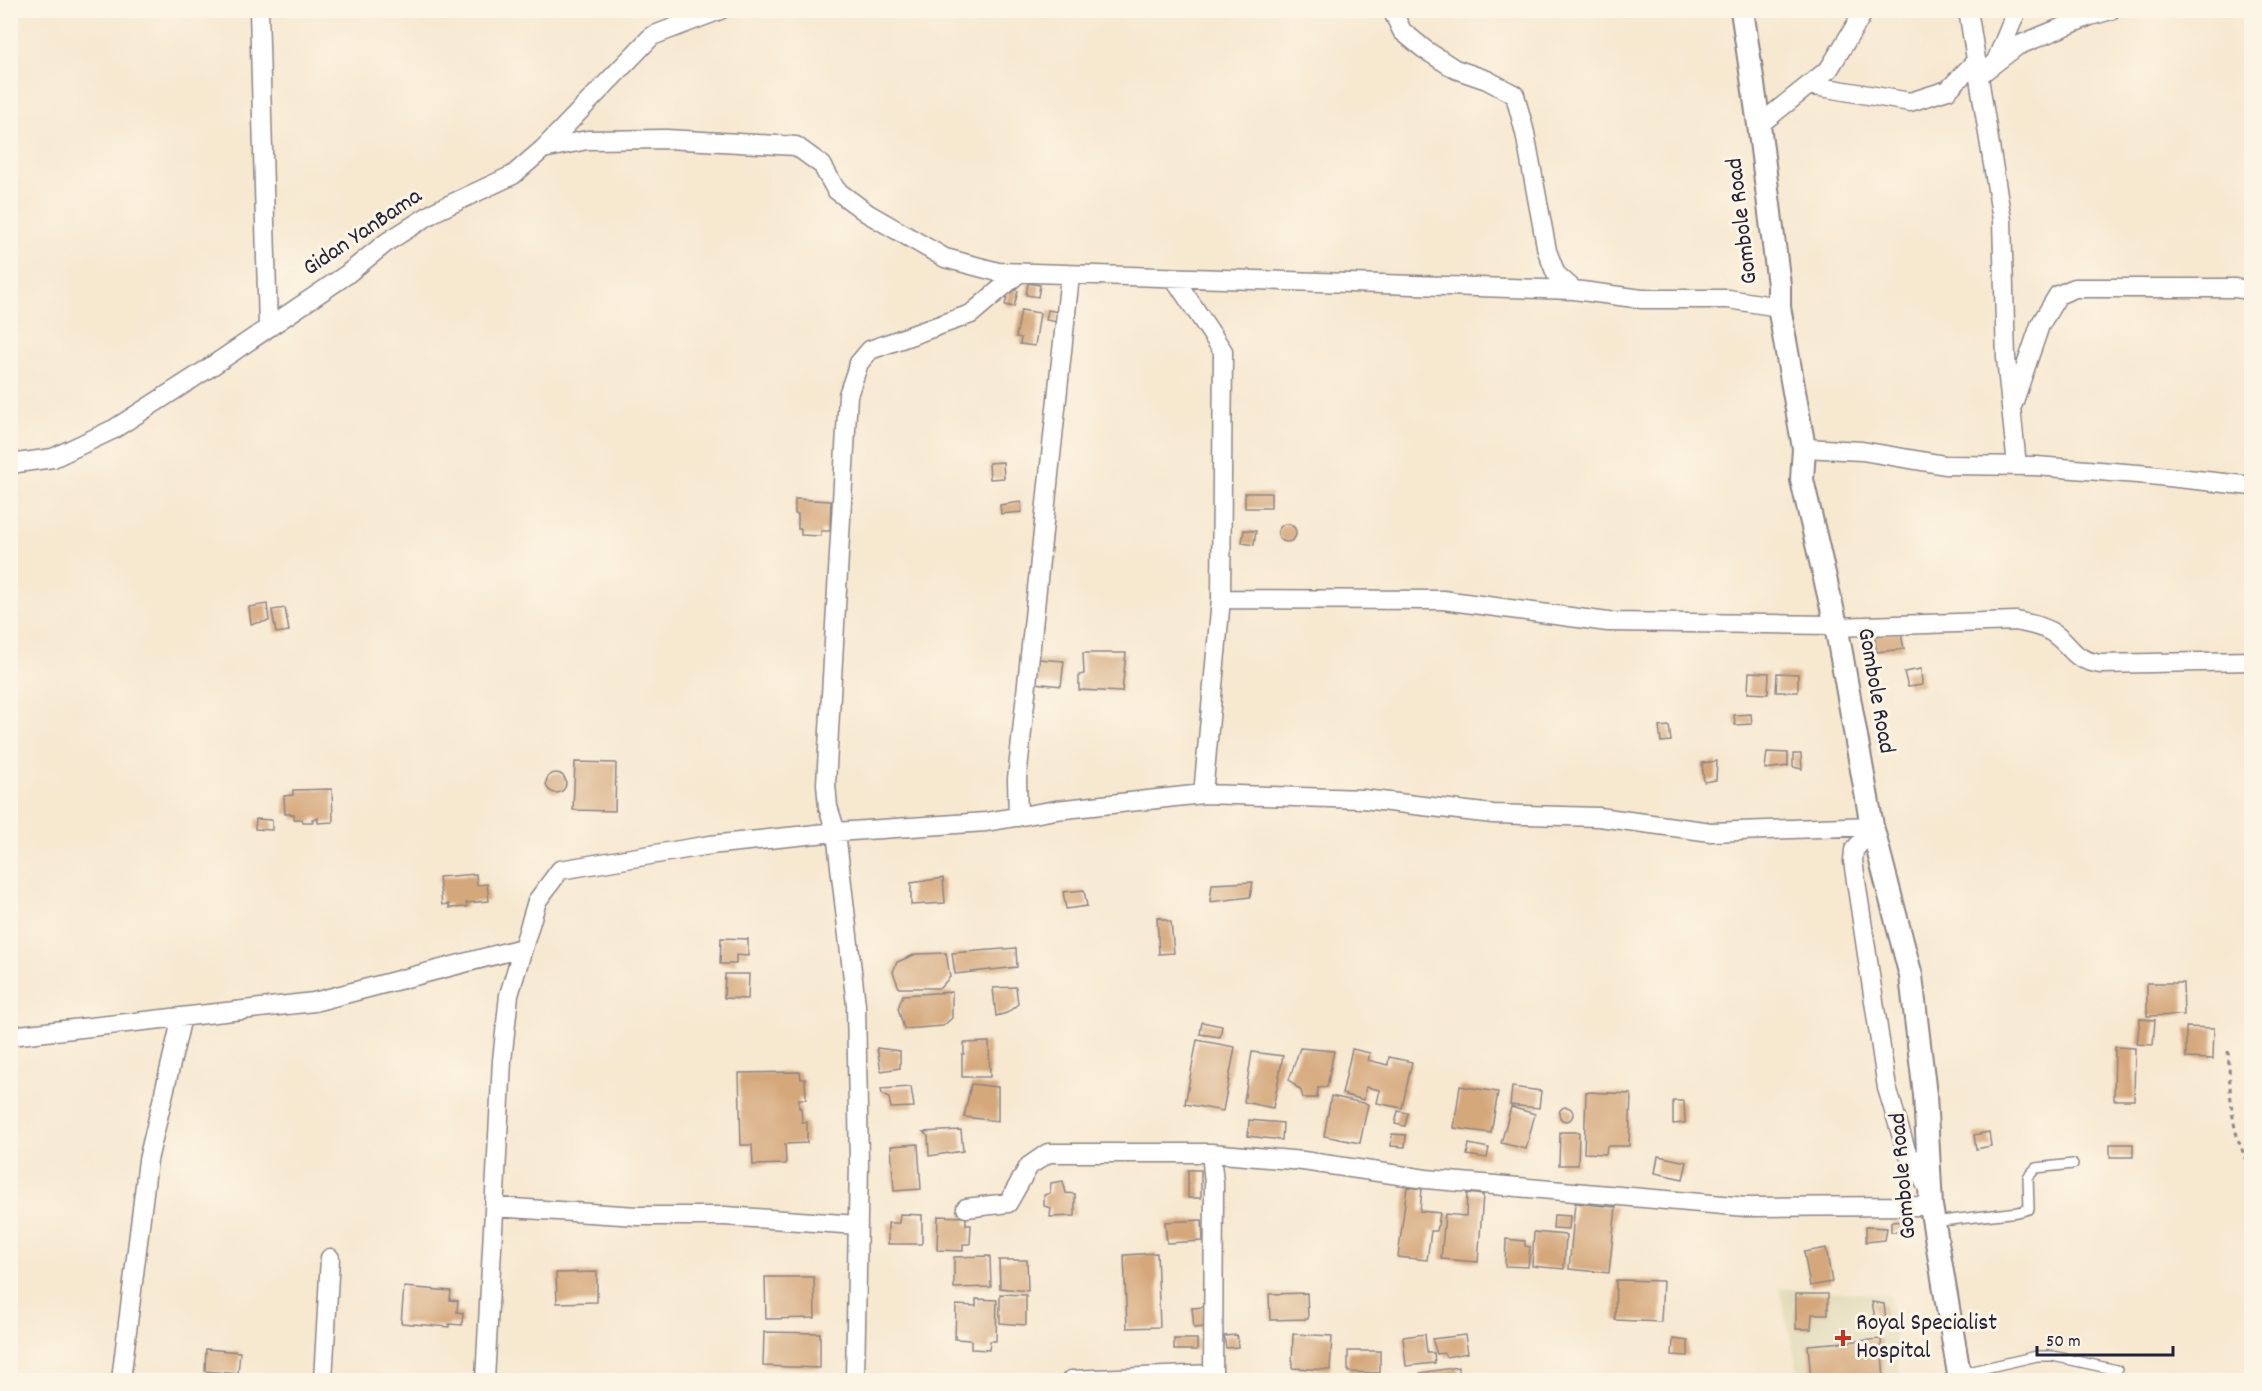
<svg xmlns="http://www.w3.org/2000/svg" width="2262" height="1391" viewBox="0 0 2262 1391" font-family="Dekko,sans-serif">
  <style>
    .built { fill: #e3dbba }
    .building { fill: #d5a87c }
    .lines { fill: none; stroke-linecap: round; stroke-linejoin: round }
    .service-casing { stroke: #8c8586; stroke-width: 12 }
    .minor-casing { stroke: #8c8586; stroke-width: 21 }
    .tertiary-casing { stroke: #8c8586; stroke-width: 26 }
    .path { stroke: #8c8586; stroke-width: 3; stroke-dasharray: 4.5 4.5; stroke-linecap: butt }
    .service { stroke: #fff; stroke-width: 9 }
    .minor { stroke: #fff; stroke-width: 18 }
    .tertiary { stroke: #fff; stroke-width: 22 }
    .poi-dot { fill: #c8321e; stroke: #fcf5e5; stroke-width: 2 }
    .labels { text-anchor: middle; dominant-baseline: central; stroke-width: 6; stroke-linejoin: round; paint-order: stroke }
    .street-label { font-size: 24px; fill: #22223b; stroke: #fcf5e5 }
    .poi-label { font-size: 24px; fill: #22223b; stroke: #fcf5e5; text-anchor: start }
  </style>
  <rect width="100%" height="100%" fill="#fcf5e5"/>
  <filter id="ink" filterUnits="userSpaceOnUse"><feTurbulence type="fractalNoise" baseFrequency=".0167" numOctaves="2"/><feDisplacementMap in="SourceGraphic" scale="12" xChannelSelector="R" yChannelSelector="G"/><feConvolveMatrix kernelMatrix="1 2 1 2 8 2 1 2 1" color-interpolation-filters="sRGB"/></filter>
  <filter id="wash" filterUnits="userSpaceOnUse"><feTurbulence type="fractalNoise" baseFrequency=".008" numOctaves="4" result="noise"/><feDisplacementMap in="SourceGraphic" scale="24" xChannelSelector="R" yChannelSelector="G"/><feGaussianBlur stdDeviation="1.35" result="paint"/><feColorMatrix in="noise" values="0 0 0 0 0 0 0 0 0 0 0 0 0 0 0 0 0 1.4 0 .05"/><feComposite in="paint" operator="in"/></filter>
  <g filter="url(#wash)">
    <rect width="100%" height="100%" fill="#f7e8d0"/>
    <path class="built" d="M1779,1288l111,7 11,85h-101z"/>
    <g id="blocks">
      <path class="building" d="M1028,283l12,2 -2,12 -12,-2z
        M1009,288l9,3 -4,16 -9,-2z
        M1021,310l19,3 -5,33 -15,-2 1,-6 -5,-1z
        M1048,310l11,2 -2,10 -11,-2z
        M1003,462l1,16 -14,1 -1,-16z
        M1245,493h26v15h-26z
        M795,499l36,2 -1,30h-9v5l-20,-1v-6h-3v-15h-3z
        M1021,502l1,10 -21,2 -1,-9z
        M1278 533a9 9 0 1 1 18 0a9 9 0 1 1-18 0Z
        M1244,530l12,1 -2,14 -12,-2z
        M267,604l2,17 -18,3 -2,-17z
        M285,608l4,23 -13,2 -4,-23z
        M1874,633h27l3,16 -27,3z
        M1083,653h43l-4,39 -43,-2v-15l5,-1z
        M1038,659l26,2 -3,25 -26,-3z
        M1921,669l1,16 -14,2 -4,-15z
        M1749,672l20,1 -1,21 -20,-1z
        M1777,673l21,1v18h-22z
        M1751,714l1,10 -17,1 -1,-10z
        M1669,726l2,15 -10,1 -2,-15z
        M1767,752l21,1v13l-23,3z
        M1793,754h8l1,15 -9,-2z
        M1717,761l-1,19 -12,2 -2,-19z
        M575,762l41,1 -1,48 -42,-1z
        M546 783a10 10 0 1 1 20 0a10 10 0 1 1-20 0Z
        M332,789l1,33 -15,1v-5l-6,1 1,3h-10l-1,-3h-8v-5h-9l-1,-18 9,-1v-5z
        M256,819l16,1v10l-17,-1z
        M476,874l1,11 10,-1 2,17 -23,2 1,4 -18,1v-4l-7,1 -3,-28z
        M943,878l2,25 -34,2v-22z
        M1253,882l-3,15 -40,5 2,-18z
        M1084,890l3,16 -21,3 -3,-17z
        M1157,917l14,5 3,31 -15,1z
        M721,938l27,1v17l-12,-1v9h-16z
        M1016,948l1,19 -62,7 -3,-21z
        M946,953l4,24 -10,11h-41l-6,-16 4,-10 19,-8z
        M725,974h24l-1,25 -24,-1z
        M2147,983h36l1,32 -37,1z
        M1016,987l2,17 -11,9 -11,3 -3,-28z
        M952,992v26l-9,8 -39,3 -6,-21 5,-13z
        M2140,1019l15,1 -2,25 -16,-1z
        M1202,1022l20,4 -2,11 -20,-3z
        M2186,1027l28,1 -1,31 -27,-1z
        M1197,1040l38,7 -12,64 -38,-7z
        M989,1042l1,35h-28v-23h2v-11z
        M2115,1047l20,1 -1,52h-20z
        M877,1048l23,3v17l-19,3z
        M1300,1048l34,3 -7,36 -9,1 -1,10h-14l-2,-7 -12,-11z
        M1352,1049l18,4 -2,7 20,5 1,-8 23,5 -10,46 -25,-5 3,-13 -14,-3 -2,13 -22,-6z
        M1252,1052l31,4 -10,52 -29,-6z
        M800,1072l1,7h4l1,20h-7v9h2l1,14h5v21l-22,1 1,20 -33,1 -1,-20h-11l-2,-72z
        M971,1084l27,3v34l-34,-4z
        M1460,1086l38,6 -7,41 -37,-5z
        M911,1087l3,20 -23,1 -2,-10 -7,-3 -1,-6z
        M1512,1087l29,4 -2,17 -29,-3z
        M1586,1092l45,2 -2,52h-22l-1,8 -22,-1z
        M1331,1096l37,8 -8,39 -36,-7z
        M1673,1101h11l1,22 -12,1z
        M1511,1107l24,7 -9,35 -25,-6z
        M1559 1114a7 7 0 1 1 14 0a7 7 0 1 1-14 0Z
        M1398,1111l10,2 -3,13 -10,-2z
        M1249,1120l34,3 -1,17 -34,-4z
        M961,1130l2,21 -34,5 -1,-20 -5,-4z
        M1560,1132h19l-1,33h-19z
        M1989,1132l2,14 -15,3 -2,-14z
        M1392,1134l14,1 -1,12 -14,-1z
        M918,1144l3,45 -27,2 -3,-45z
        M1469,1144l20,4 -2,10 -20,-3z
        M2110,1144h23v13h-23z
        M1658,1156l29,6 -4,17 -28,-6z
        M1188,1170h13v28h-13z
        M1063,1181l3,12 9,1v22l-25,1 1,-9 -7,-2v-11l6,-2 1,-10z
        M1407,1187l15,2 -2,22 20,2 -3,18h-6l-4,29 -29,-3z
        M1467,1193l16,2 -5,67 -37,-3 4,-45 21,2z
        M1575,1203l41,4 -7,66 -40,-4z
        M900,1214l22,1v29h-34v-21h11z
        M1554,1215l16,1 -1,13 -16,-1z
        M938,1216l28,1v8h5l-1,19h-7v7l-26,-1z
        M1202,1220l1,21 -36,2 -2,-21z
        M1905,1221l1,11h-15v-10z
        M1866,1227l21,1 -2,12 -19,2z
        M1534,1232l32,3 -2,34 -32,-3z
        M1506,1239l19,2v5l5,1 -2,20 -23,-1z
        M1826,1248l6,34 -22,4 -6,-34z
        M1157,1253l3,74 -33,1 -3,-73z
        M990,1256l1,31 -37,1v-31z
        M999,1260h28l1,31 -28,-3z
        M597,1272v30l-40,1 -1,-30z
        M765,1277h49l1,41 -49,1z
        M1616,1280l47,1 -2,41 -46,-2z
        M404,1287l47,4 -1,9 8,1 -1,11 6,1 -1,12 -13,-1v3l-48,-4z
        M1307,1293l1,26 -38,1 -1,-26z
        M1000,1294l26,1v30l-26,-2z
        M1796,1294h32v20h-16l-1,15h-15z
        M976,1299l21,1 -1,41h-6l-1,9 -18,-1v-9l-16,-1 1,-34 20,1z
        M1872,1302l12,2 2,18 -10,2z
        M1204,1307l1,20 -11,1 -2,-20z
        M764,1332l56,1v35l-57,-2z
        M1293,1334l39,2 -2,34 -38,-2z
        M1425,1334l2,19h7l1,10 -29,3 -3,-29z
        M1237,1335l1,12 -12,1 -2,-12z
        M1465,1335l3,18 -22,4 -2,-4 -7,1 -5,-15z
        M1174,1339h23v11h-23z
        M1673,1339l15,2v15l-16,-1z
        M1881,1339l3,41h-73l-3,-35z
        M206,1349l34,3 -2,22 -33,-3z
        M1348,1351h32v22l-32,-1z
        M1458,1367l2,13h-38l-2,-7z"/>
    </g>
  </g>
  <g filter="url(#ink)">
    <use href="#blocks" fill-opacity="0" stroke="#8c8586" stroke-width="1.5"/>
    <g class="lines">
      <defs>
        <path id="service" d="M1933,1222l85,-10 11,-3 -1,-32 8,-9 37,-4
          M1959,1374l78,-18h16l64,14"/>
        <path id="minor" d="M259,10l9,318
          M1392,10l10,21 22,18 31,20 32,11 28,15 10,38 22,118 9,23 18,16
          M1968,10l34,210 4,138 11,108
          M1996,61l21,-51
          M1978,76l39,-30 73,-30 21,-6
          M1809,85l101,17 38,-12 27,-28
          M1759,125l70,-56 36,-59
          M543,149l44,-9 79,-1 130,7 26,19 14,25 31,23 78,45 53,14 576,18 68,9h86l51,8
          M1174,278l49,73 -2,248 -18,195
          M2013,404l27,-79 18,-30 17,-7h159l18,2
          M1804,448l58,3 83,14 91,1 114,9 102,11
          M10,464l43,-6 61,-29 95,-61 137,-93 41,-33 49,-31 77,-36 30,-26 109,-113 68,-26
          M1221,599l222,1 165,22 228,3
          M1836,627l180,-6c12,3 26,4 37,12 22,15 16,25 47,31l152,-3
          M1018,817l-1,-38 53,-504
          M1873,829l-19,21 -1,11 34,227 19,62 23,40
          M10,1036l304,-34 208,-54
          M1211,1153l3,30 -1,197
          M495,1207l142,9h88l133,9
          M966,1208l42,-5 21,-37 19,-13h163l92,8 123,18 320,28 185,-1
          M121,1380l27,-220 34,-143
          M323,1380l7,-122
          M485,1380l17,-319 7,-66 28,-94 23,-31 150,-25 126,-13 150,-10 70,-12 147,-16 160,5 130,15 106,3 112,15 161,-6
          M855,1380l4,-218 -3,-157 -20,-173 -8,-25 -2,-23 22,-389 11,-32 11,-13 101,-36 48,-41
          M1071,1380l142,-6"/>
        <path id="tertiary" d="M1742,10l17,115 20,160v22l25,141 -2,32 34,145 36,201 39,150 14,119 6,111 29,174"/>
      </defs>
      <use href="#service" class="service-casing"/>
      <use href="#minor" class="minor-casing"/>
      <use href="#tertiary" class="tertiary-casing"/>
      <path class="path" d="M2228,1051c3,37 0,84 24,116"/>
      <use href="#service" class="service"/>
      <use href="#minor" class="minor"/>
      <use href="#tertiary" class="tertiary"/>
    </g>
  </g>
  <path class="poi-dot" d="M1840 1329h6v6h6v6h-6v6h-6v-6h-6v-6h6z"/>
  <g class="labels">
    <g class="street-label">
      <text transform="translate(1743 221) rotate(-97)">Gombole Road</text>
      <text transform="translate(363 233) rotate(-34)">Gidan YanBama</text>
      <text transform="translate(1875 691) rotate(80)">Gombole Road</text>
      <text transform="translate(1904 1176) rotate(-95)">Gombole Road</text>
    </g>
    <g class="poi-label">
      <text x="1856" y="1324">Royal Specialist<tspan x="1856" dy="28">Hospital</tspan></text>
    </g>
  </g>
  <rect width="2262" height="1391" fill="none" stroke="#fcf5e5" stroke-width="36"/>
  <path d="M2037 1346v9h136v-9" fill="none" stroke="#22223b" stroke-width="3"/>
  <text x="2046" y="1346" font-size="18" fill="#22223b" stroke="#fcf5e5" stroke-width="4.5" paint-order="stroke">50 m</text>
</svg>
